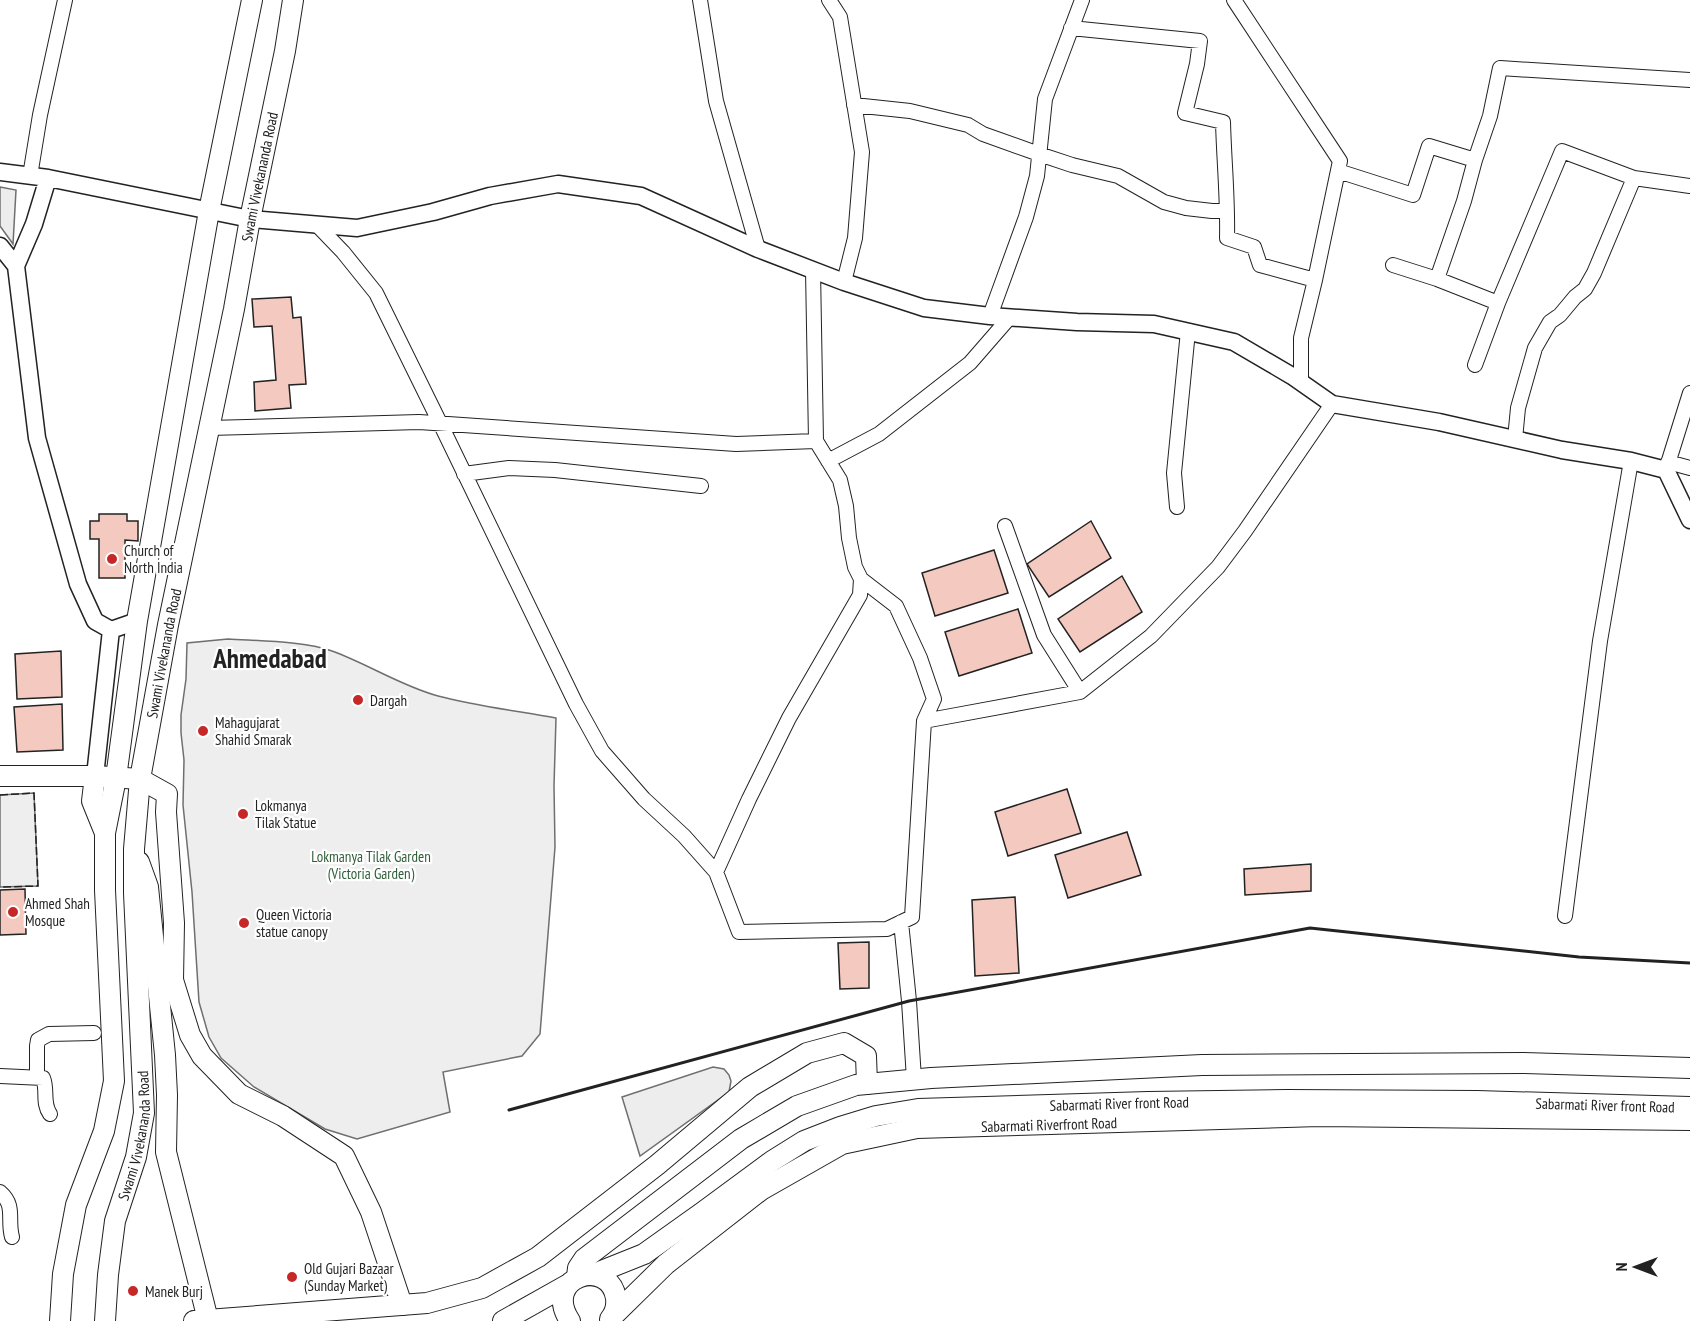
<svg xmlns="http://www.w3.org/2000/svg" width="1690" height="1321" viewBox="0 0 1690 1321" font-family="'PT Sans Narrow',sans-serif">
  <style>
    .green { fill: #eee; stroke: #6f6f6f; stroke-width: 1.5 }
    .parking { fill: #ededed; stroke: #6f6f6f; stroke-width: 1.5 }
    .building { fill: #f3c9c0; stroke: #222; stroke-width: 1.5 }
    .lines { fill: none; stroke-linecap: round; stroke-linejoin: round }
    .minor-casing { stroke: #222; stroke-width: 16 }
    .tertiary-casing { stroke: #222; stroke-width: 19 }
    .secondary-casing { stroke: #222; stroke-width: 22 }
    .minor { stroke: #fff; stroke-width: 14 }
    .tertiary { stroke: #fff; stroke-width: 16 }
    .secondary { stroke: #fff; stroke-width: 20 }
    .fence { stroke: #222; stroke-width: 1.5; stroke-dasharray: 8 3; stroke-linecap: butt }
    .wall { stroke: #222; stroke-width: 3 }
    .poi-dot { fill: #c62828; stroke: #fff; stroke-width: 2 }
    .labels { text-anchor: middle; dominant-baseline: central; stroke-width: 4.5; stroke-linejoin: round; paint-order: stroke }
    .street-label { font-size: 15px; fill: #222; stroke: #fff }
    .poi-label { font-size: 15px; fill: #222; stroke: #fff; text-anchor: start }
    .park-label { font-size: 15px; fill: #2f5e38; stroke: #fff }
    .town-label { font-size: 27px; font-weight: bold; fill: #222; stroke: #fff }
  </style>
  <rect width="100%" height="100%" fill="#fff"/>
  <path class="green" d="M228,639c31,2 76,2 104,12 36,13 69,35 106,45 38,10 79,15 118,22l-2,68 1,61 -15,187 -18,22 -79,16 7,40 -93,27 -32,-10 -71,-42 -33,-29 -12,-21 -10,-35 -7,-110 -9,-87 1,-45 -3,-27v-18l5,-36 1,-36z
    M34,793l4,93 -38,1v-92z"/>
  <path class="parking" d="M0,187l16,3 -3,54 -13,-18z
    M713,1067l11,2 5,6 2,6 -2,11 -89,64 -18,-59z"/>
  <path class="building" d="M291,297l2,21 8,-1 5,67 -17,1 2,23 -36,3 -1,-29 22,-2 -4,-54 -18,1 -2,-28z
    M99,514h28v7h11v20l-13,-1v38h-26v-39h-9v-18h9z
    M1091,521l20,37 -62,39 -22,-33z
    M994,550l14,43 -73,23 -13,-43z
    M1122,576l20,36 -62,40 -22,-33z
    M1018,609l14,44 -73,23 -14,-44z
    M61,651l1,46 -45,2 -2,-45z
    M62,704l1,46 -46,2 -3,-45z
    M1067,789l14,44 -73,23 -13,-44z
    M1127,832l14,43 -73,23 -13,-43z
    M1311,864v27l-66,4 -1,-26z
    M25,889l1,45 -26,1v-45z
    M1015,897l4,76 -44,3 -3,-76z
    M869,942v46l-29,1 -2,-46z"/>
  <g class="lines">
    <defs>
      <path id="minor" d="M700,0l16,101 42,148
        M829,0l11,17 22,135 -7,86 -11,44
        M1234,0l106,161 -25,119 -14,58v44
        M1071,28l129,13 -3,23 -12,49 38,9c1,39 5,77 4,116l27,9 6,18 55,15
        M854,105l56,6 58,14 15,9 56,20 33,11 46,11 46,26 22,6 26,3h15
        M1338,171l75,24 16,-49 46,14
        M30,176l10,-61 25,-115
        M316,224l27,28 33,41 64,130 136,281 26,47 42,48 40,37 32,36 23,60 148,-3 25,-12 12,-196 10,-22 -14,-41 -24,-52 -35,-27 -6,-12 -6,-29 -3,-32 -6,-26 -24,-39
        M1393,265l44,14 61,24
        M1437,279l27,-78 11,-41 15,-44 10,-48 190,12
        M990,316l36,-99 11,-41 8,-77 37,-99
        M1475,365l23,-62 64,-152 72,27 56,8
        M209,428l210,-6 317,22 80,-3 -3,-171
        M1515,439l3,-31 17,-60 15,-26 10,-7 15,-18 10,-8 9,-16 40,-95
        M828,461l51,-27 91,-71 40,-46
        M1668,462l22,6
        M1666,470l24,-77
        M464,474l45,-6 46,2 146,16
        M1177,507l-3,-34 14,-142
        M1080,692l71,-56 67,-69 27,-36 87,-127
        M924,721l156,-29 -36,-57 -39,-109
        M716,872l33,-73 40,-81 71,-123 1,-16
        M1565,916l35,-275 31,-180
        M901,922l8,79 5,78
        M0,1076l43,2c5,12 -1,25 7,36
        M37,1077v-31l1,-6 11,-6 45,-1
        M0,1192c16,14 7,27 12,45"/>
      <path id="tertiary" d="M0,172l48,6 202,41 107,9 76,-16 57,-16 68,-12 83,12 117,53 86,33 80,26 66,8 87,6 77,2 80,18 58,34 40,28 107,18 123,28 69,11 35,9 24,50
        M48,178l-14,46 -18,42 21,172 41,146 17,37 16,9 26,-9
        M0,246l16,20
        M95,776l16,-146"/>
      <g id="secondary">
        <path d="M0,776h95l45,3 27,15 -1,18 8,111 -1,57 17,55 12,21 37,38 44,22 61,40 27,56 31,93"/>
        <path d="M95,776l-3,25 13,32"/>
        <path d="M139,862l9,25 17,168 2,40 -1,57 42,168"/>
        <path id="s1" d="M594,1274l50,-20 59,-42 69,-51 32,-20 36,-14 36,-11 42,-7 230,-7 138,-2 191,1 213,6"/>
        <path d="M577,1277l1,-9 6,-9 157,-120 56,-33 59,-21 75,-7 271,-13 320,-2 168,5"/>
        <path id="s2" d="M612,1317l54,-53 95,-74 81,-46 75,-16 402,-12 371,4"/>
        <path d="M60,1321l3,-47 13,-69 28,-74 10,-50 -9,-191v-57l11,-55 21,-157 72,-410 43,-211"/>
        <path id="s3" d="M105,1321l3,-46 7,-54 21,-64 8,-44 -10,-220v-44l6,-70 28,-154 66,-316 16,-90 35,-168 8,-51"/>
        <path d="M194,1321l233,-18 55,-15 56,-31 119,-92 93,-78 57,-34 37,-10 22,13 1,28"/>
        <path d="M503,1321l64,-36"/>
        <path d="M570,1321c-29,-44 39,-65 46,-23 1,8 -1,15 -6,21"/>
      </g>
    </defs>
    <use href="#minor" class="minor-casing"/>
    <use href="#tertiary" class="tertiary-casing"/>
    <use href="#secondary" class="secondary-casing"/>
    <use href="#minor" class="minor"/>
    <use href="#tertiary" class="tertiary"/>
    <use href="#secondary" class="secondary"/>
    <path class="fence" d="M0,795l34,-2 4,93 -38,1"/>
    <path class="wall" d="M509,1110l400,-109 401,-73 269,29 111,6"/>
  </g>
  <g class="poi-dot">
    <circle cx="112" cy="559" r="6"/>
    <circle cx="358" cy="700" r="6"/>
    <circle cx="203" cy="731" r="6"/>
    <circle cx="243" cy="814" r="6"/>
    <circle cx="13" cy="912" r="6"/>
    <circle cx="244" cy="923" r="6"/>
    <circle cx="292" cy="1277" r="6"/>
    <circle cx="133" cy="1291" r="6"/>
  </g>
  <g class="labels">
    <g class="street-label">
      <text stroke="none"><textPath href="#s3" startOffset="1161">Swami Vivekananda Road</textPath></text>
      <text stroke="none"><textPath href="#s3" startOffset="675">Swami Vivekananda Road</textPath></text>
      <text stroke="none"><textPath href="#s1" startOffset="570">Sabarmati River front Road</textPath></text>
      <text stroke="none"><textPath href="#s1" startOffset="1056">Sabarmati River front Road</textPath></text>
      <text stroke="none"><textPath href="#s2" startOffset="498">Sabarmati Riverfront Road</textPath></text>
      <text stroke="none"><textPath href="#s3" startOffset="189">Swami Vivekananda Road</textPath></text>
    </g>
    <g class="poi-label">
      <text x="124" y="550">Church of<tspan x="124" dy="17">North India</tspan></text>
      <text x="370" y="700">Dargah</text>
      <text x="215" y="722">Mahagujarat<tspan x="215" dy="17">Shahid Smarak</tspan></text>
      <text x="255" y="805">Lokmanya<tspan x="255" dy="17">Tilak Statue</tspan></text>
      <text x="25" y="903">Ahmed Shah<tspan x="25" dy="17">Mosque</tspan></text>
      <text x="256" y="914">Queen Victoria<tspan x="256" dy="17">statue canopy</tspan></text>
      <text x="304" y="1268">Old Gujari Bazaar<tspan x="304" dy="17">(Sunday Market)</tspan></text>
      <text x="145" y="1291">Manek Burj</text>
    </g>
    <g class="park-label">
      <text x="371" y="856">Lokmanya Tilak Garden<tspan x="371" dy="17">(Victoria Garden)</tspan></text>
    </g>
    <g class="town-label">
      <text x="270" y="658">Ahmedabad</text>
    </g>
  </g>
  <g transform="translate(1636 1267) rotate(270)" stroke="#ffffff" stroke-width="4.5" paint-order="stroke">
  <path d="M0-4.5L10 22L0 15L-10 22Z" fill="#222222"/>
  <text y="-9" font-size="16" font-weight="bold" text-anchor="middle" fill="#222222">N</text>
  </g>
</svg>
